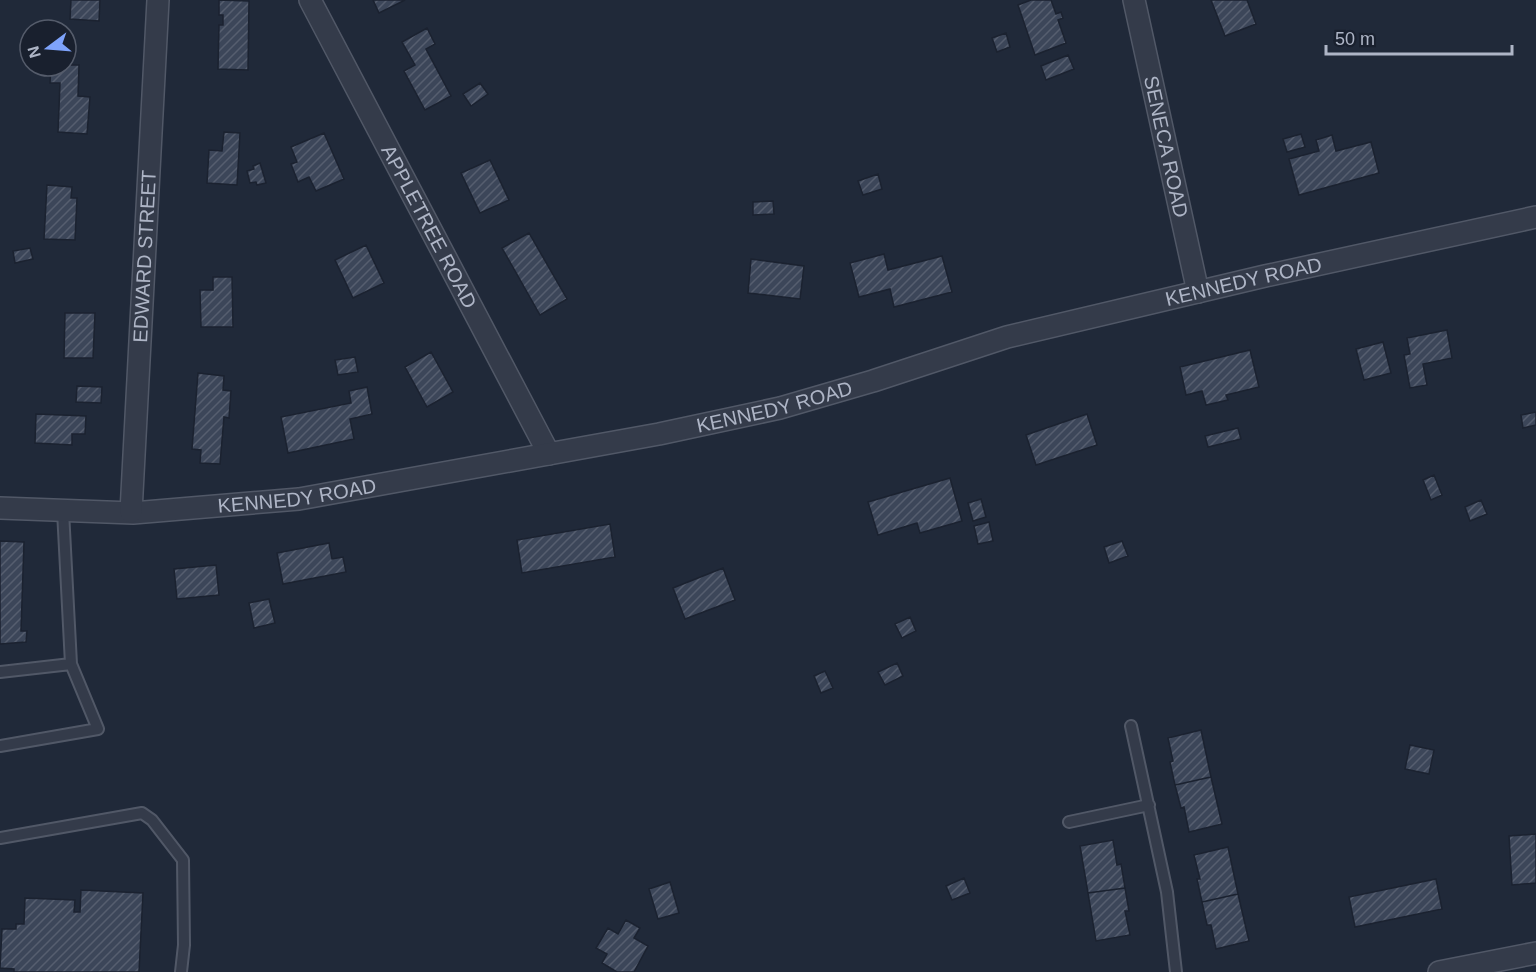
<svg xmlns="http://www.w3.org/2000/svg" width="1536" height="972" viewBox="0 0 1536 972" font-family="Helvetica,sans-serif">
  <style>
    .building { fill: url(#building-hatch); stroke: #1b2230; stroke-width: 1.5 }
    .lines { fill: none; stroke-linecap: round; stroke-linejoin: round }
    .lane-casing { stroke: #515867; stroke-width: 14 }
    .street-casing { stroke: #515867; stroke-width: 24 }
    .lane { stroke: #343b4a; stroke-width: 10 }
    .street { stroke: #343b4a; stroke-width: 21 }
    .labels { text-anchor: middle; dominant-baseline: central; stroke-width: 4.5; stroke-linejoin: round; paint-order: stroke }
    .street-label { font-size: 20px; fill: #aeb5c6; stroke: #19202e }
  </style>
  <defs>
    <pattern id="building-hatch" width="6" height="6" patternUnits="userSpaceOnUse" patternTransform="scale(1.5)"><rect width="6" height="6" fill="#3c4659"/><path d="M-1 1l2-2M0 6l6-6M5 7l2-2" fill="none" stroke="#565e6f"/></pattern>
  </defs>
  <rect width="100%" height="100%" fill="#202939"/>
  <path class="building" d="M71,0h29l-1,21 -29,-2z
    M219,0l30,1 -1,69 -30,-1 1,-44h4v-10h-4z
    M373,0h32l-26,13z
    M1031,0h20l5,14 5,-2 2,6 -5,2 8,23 -31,12 -17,-50z
    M1211,0h36l9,24 -31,12z
    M427,28l8,16 -9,5 25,47 -26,14 -21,-39 11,-6 -13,-23z
    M1006,33l4,14 -13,5 -5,-14z
    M1068,55l6,14 -28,11 -5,-14z
    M66,65h13l-1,31 12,1 -3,37 -29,-2 2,-49h-10l1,-17z
    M480,83l8,11 -17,12 -8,-12z
    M224,132l16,1 -3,52 -30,-2 2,-33 13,1z
    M324,133l20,46 -28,12 -7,-14 -11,5 -7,-18 6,-2 -6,-15z
    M1301,134l4,13 -18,5 -4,-13z
    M1332,135l4,16 35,-9 8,31 -80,22 -10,-36 30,-8 -3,-11z
    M490,160l19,40 -29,13 -19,-40z
    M260,163l6,20 -9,2 -1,-3 -6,1 -3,-12 7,-2 -1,-3z
    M878,174l4,15 -19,6 -5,-14z
    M47,185l25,2 -1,11h6l-2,42 -31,-1z
    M773,201l1,13 -21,1v-13z
    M529,233l38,66 -27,16 -38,-67z
    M366,245l18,38 -31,15 -18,-38z
    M30,248l3,11 -18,4 -2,-12z
    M884,254l4,16 54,-14 10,36 -58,15 -4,-18 -31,8 -9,-34z
    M751,259l53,7 -4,33 -52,-6z
    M213,277h19l1,50h-32l-1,-37h13z
    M65,313h30l-2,45h-29z
    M1447,330l5,28 -29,6 4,21 -17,3 -6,-33 6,-1 -3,-16z
    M1383,342l8,31 -27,7 -8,-31z
    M1250,350l9,37 -33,8 2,5 -22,5 -4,-14 -16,4 -6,-28z
    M431,352l22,40 -26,15 -22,-40z
    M355,357l3,15 -20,3 -3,-15z
    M198,373l26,3 -1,14 8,1 -2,27 -5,-1 -4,47 -20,-1 1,-13 -9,-1z
    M77,386l25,1 -1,16 -25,-1z
    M367,387l5,27 -22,5 4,20 -66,14 -7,-36 70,-14 -2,-12z
    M1536,412v13l-13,3 -2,-13z
    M36,414l50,2 -1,18h-13v11l-37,-2z
    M1087,414l10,31 -61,20 -10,-30z
    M1238,428l3,11 -33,8 -3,-11z
    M1434,475l8,20 -11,5 -8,-20z
    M950,478l12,43 -42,12 -3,-10 -39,12 -10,-33z
    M981,499l5,18 -13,4 -5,-18z
    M1481,500l6,14 -17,7 -5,-14z
    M989,522l4,19 -15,3 -4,-18z
    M610,524l5,33 -93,16 -5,-33z
    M0,541l24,1 -3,89h6l-1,11 -26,2z
    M1122,541l6,15 -19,7 -5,-16z
    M329,543l3,16 11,-2 3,15 -63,12 -6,-31z
    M216,565l3,30 -42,4 -3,-30z
    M723,568l12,32 -50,19 -12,-31z
    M269,599l6,24 -21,5 -5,-25z
    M910,617l6,14 -14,7 -7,-14z
    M897,663l6,13 -18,9 -7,-13z
    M825,671l8,17 -12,5 -7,-17z
    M1201,730l10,47 -36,8 -5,-23 3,-1 -5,-23z
    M1410,745l24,5 -5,24 -24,-5z
    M1211,777l11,47 -33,8 -5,-25 -3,1 -6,-23z
    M1536,834v49l-24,2 -3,-49z
    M1113,840l4,25 4,-1 4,24 -37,5 -8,-47z
    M1228,847l10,47 -36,8 -5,-23h3l-6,-24z
    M964,878l6,15 -18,7 -6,-14z
    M1436,879l6,30 -87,18 -6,-30z
    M670,882l9,31 -21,6 -9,-30z
    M1125,888l4,23h-4l5,24 -34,6 -8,-48z
    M81,890l62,3 -4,79h-125v-3l-14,-1 2,-39h14v-5h8l1,-26 50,2 -1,12h6z
    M1238,894l11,47 -33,8 -5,-24h-4l-5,-23z
    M626,920l14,8 -6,10 14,8 -14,26h-17l-15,-9 5,-9 -11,-6 12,-20 10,6z"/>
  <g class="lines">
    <defs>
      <path id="lane" d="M0,672l71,-8
        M1131,726l36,166 9,80
        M0,746l98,-17 -27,-65 -8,-153
        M1069,822l80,-17
        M0,838l142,-25 10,7 31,40 1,85 -3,27"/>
      <g id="street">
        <path id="s1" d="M310,0l239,454"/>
        <path id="s2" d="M1134,0l64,292"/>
        <path id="s3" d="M0,508l133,5 166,-14 360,-65 121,-26 93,-27 134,-44 258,-61 271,-59"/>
        <path id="s4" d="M131,512l27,-512"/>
        <path d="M1439,972l97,-19"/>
      </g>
    </defs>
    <use href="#lane" class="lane-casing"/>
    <use href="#street" class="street-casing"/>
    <use href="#lane" class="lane"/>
    <use href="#street" class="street"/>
  </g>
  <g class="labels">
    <g class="street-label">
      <text stroke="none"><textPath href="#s2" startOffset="150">SENECA ROAD</textPath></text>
      <text stroke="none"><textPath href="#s1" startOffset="256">APPLETREE ROAD</textPath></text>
      <text stroke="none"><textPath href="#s4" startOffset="256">EDWARD STREET</textPath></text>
      <text stroke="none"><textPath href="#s3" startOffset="1270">KENNEDY ROAD</textPath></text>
      <text stroke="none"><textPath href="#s3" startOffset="784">KENNEDY ROAD</textPath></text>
      <text stroke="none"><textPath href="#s3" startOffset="298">KENNEDY ROAD</textPath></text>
    </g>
  </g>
  <g transform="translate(48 48) rotate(254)"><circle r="28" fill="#19202e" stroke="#555c6b" stroke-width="1.5"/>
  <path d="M0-4.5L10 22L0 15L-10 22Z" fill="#7ea3fb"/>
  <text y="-9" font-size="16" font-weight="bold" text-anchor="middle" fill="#aeb5c6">N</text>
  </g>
  <path d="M1326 45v9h186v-9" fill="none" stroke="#aeb5c6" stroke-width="3"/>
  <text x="1335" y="45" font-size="18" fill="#aeb5c6" stroke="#19202e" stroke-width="4.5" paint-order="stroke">50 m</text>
</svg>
